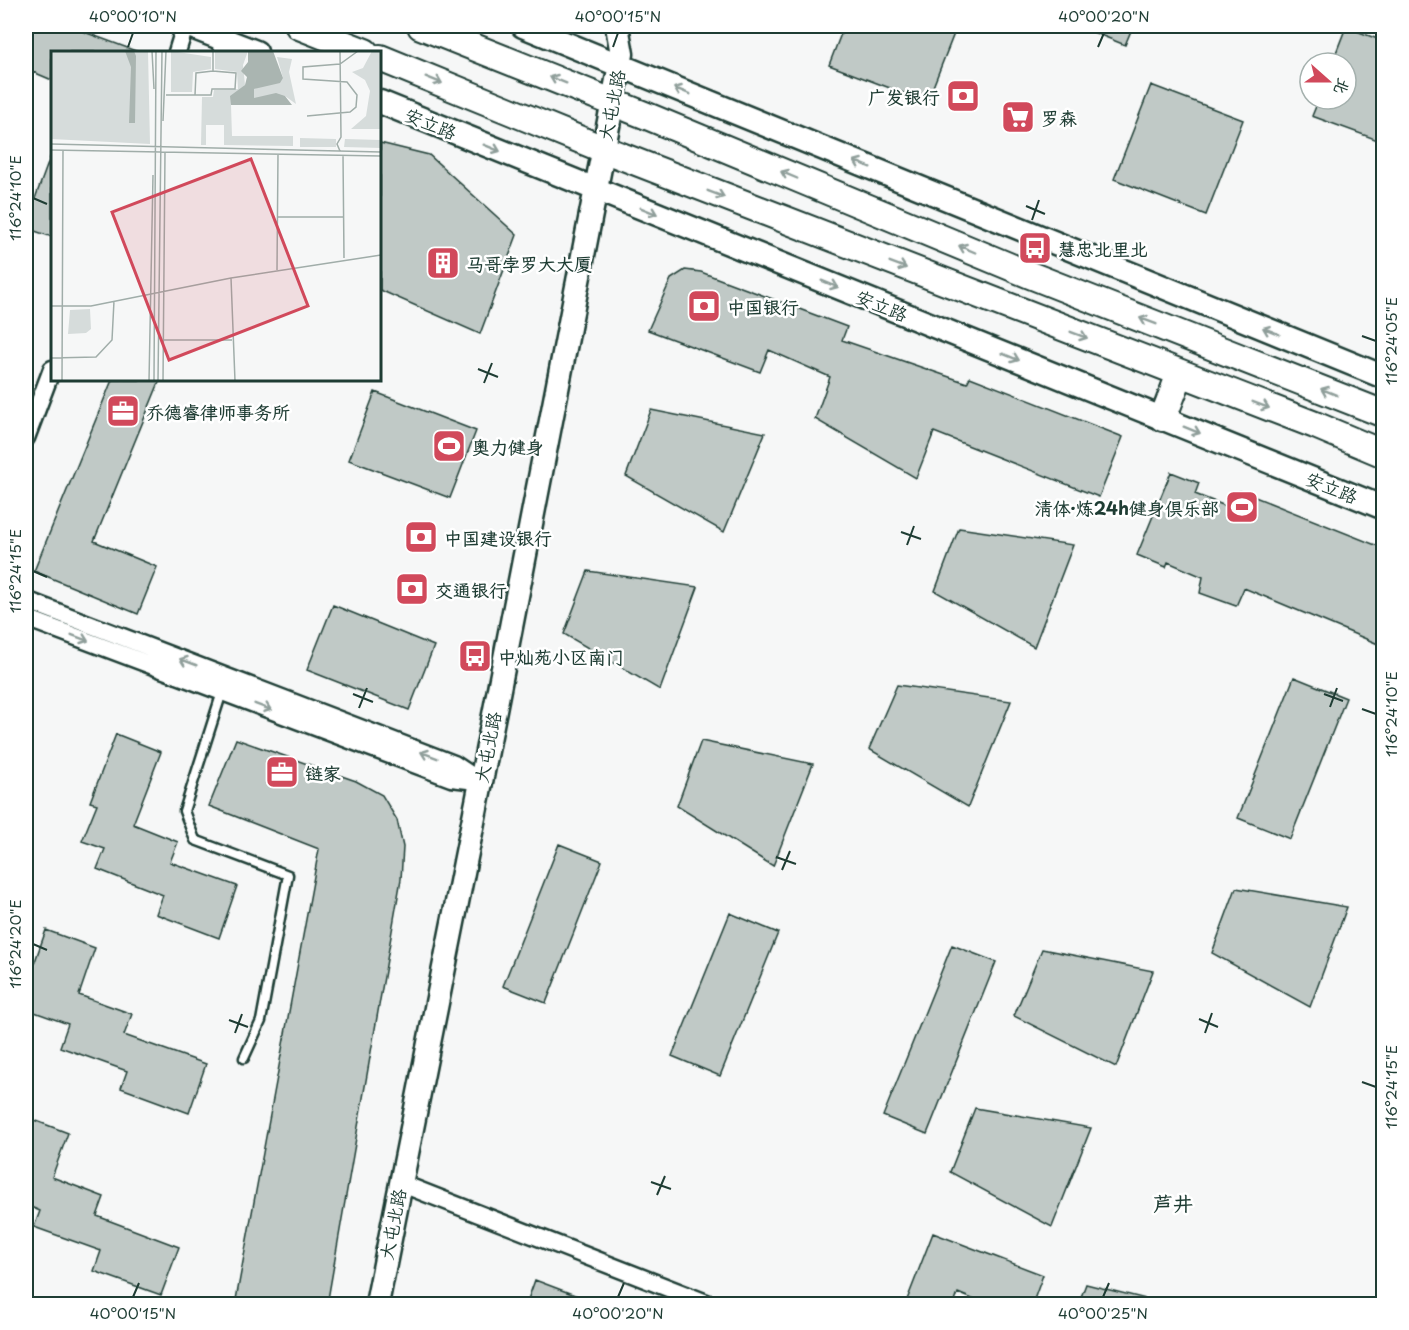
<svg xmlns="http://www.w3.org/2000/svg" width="1409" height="1330" viewBox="0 0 1409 1330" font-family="'Playpen Sans','LXGW WenKai TC',sans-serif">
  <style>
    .building { fill: #c0c9c6; stroke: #1f3d34; stroke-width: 1.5 }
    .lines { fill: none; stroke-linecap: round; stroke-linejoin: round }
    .lane-casing { stroke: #1f3d34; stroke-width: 13 }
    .street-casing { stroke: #1f3d34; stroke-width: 21 }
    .secondary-casing { stroke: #1f3d34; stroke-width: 27 }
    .primary-casing { stroke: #1f3d34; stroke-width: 30 }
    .lane { stroke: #fff; stroke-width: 8 }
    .street { stroke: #fff; stroke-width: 16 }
    .secondary { stroke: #fff; stroke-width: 22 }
    .primary { stroke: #fff; stroke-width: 26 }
    .oneway { stroke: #8f9e9a }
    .ticks { fill: none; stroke: #1f3d34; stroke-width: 2 }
    .labels { text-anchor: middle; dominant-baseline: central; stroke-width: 5; stroke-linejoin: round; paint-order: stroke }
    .poi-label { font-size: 18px; font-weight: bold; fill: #1f3d34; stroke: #fff; text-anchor: start }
    .street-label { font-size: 18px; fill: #1f3d34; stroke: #fff }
    .neighbourhood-label { font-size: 20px; font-weight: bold; fill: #1f3d34; stroke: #fff }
    .inset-road { fill: none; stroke: #a0ada9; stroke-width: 1.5 }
    .view { fill: #d1495b; fill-opacity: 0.15; stroke: #d1495b; stroke-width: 3 }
    .inset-edge { fill: none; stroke: #1f3d34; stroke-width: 3 }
    .neatline { fill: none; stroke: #1f3d34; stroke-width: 2 }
    .ticks-label { font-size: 15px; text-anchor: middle; fill: #1f3d34 }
  </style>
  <rect width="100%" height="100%" fill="#f6f7f7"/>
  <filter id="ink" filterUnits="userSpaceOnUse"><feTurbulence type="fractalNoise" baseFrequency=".0167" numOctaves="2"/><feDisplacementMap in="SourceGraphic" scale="12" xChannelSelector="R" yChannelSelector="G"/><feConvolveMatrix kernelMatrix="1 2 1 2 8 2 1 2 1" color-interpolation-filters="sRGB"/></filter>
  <g filter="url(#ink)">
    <path class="building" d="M26,26h42l68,25 -1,1h-83v28l-26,-11z
      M844,26h113l-30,76 -98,-37z
      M1078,26h55l-8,19z
      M1346,27l37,14v101l-71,-26 7,-17h27v-36h-14z
      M1151,85l92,35 -37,95 -92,-36z
      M380,143l49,12 88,80 -37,99 -100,-44z
      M51,155l1,1v81l-26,-9v-5z
      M685,270l16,2 146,55 -5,13 125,43 3,-6 153,60 -24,60 -165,-65 -18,46 -101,-59 15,-42 -61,-27 -9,22 -112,-42 23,-51z
      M112,380h48l-66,161 63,26 -19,47 -104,-43z
      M375,392l101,39 -26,67 -101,-38z
      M651,410l114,23 -41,99 -98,-56z
      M1171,472l28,11 -4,11 33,13 12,-16 143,57v98l-139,-58 -8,18 -36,-13 3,-16 -35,-15 -2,5 -29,-12z
      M959,528l114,17 -39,102 -99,-56z
      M588,571l110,16 -38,103 -96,-56z
      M333,605l101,41 -25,64 -102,-40z
      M1294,677l52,21 -56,141 -52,-21z
      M897,685l114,16 -43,106 -99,-58z
      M116,734l45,18 -28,72 45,18 -8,20 67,24 -18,52 -63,-24 7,-19 -66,-26 8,-20 -23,-8 15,-37 -7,-2z
      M236,739l120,42 26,14 15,25 6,27 -2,32 -74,426h-92l84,-456 -110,-43z
      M701,741l112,23 -40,102 -96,-60z
      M559,844l43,17 -56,142 -43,-17z
      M1236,888l111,19 -37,100 -98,-54z
      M730,913l48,20 -58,143 -48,-20z
      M46,930l49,18 -16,47 53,19 -8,21 82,29 -17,49 -68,-25 6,-17 -67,-24 8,-23 -42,-15v-22z
      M952,945l44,17 -69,172 -44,-18z
      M1042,949l111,22 -37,96 -102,-51z
      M975,1108l116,20 -39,99 -102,-55z
      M26,1117l42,16 -16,44 52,20 -7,19 82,31 -18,48 -67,-24 7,-20 -67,-24 6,-16 -14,-6z
      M933,1233l110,42 -11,30h-45l-29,-12 -4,12h-49z
      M535,1280l61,23 -1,2h-69z
      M1086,1284l60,15 -1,6h-67z"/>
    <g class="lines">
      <defs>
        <path id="lane" d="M223,689l-39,122 11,29 93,35 -27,146 -17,37"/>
        <path id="street" d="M177,52l8,-26
          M26,438l26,-69
          M26,600l428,164 27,18
          M26,618l425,160 26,3
          M400,1183l309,121"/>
        <path id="secondary" d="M189,26l67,26
          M523,26l861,351
          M380,102l1004,406
          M377,1304l104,-522 141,-728 -5,-28"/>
        <path id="primary" d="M217,26l7,14
          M299,26l66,26
          M421,26l226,90 383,159 354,139
          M380,58l223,91 712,276 69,29
          M1163,418l17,-44"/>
      </defs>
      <use href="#lane" class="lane-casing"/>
      <use href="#street" class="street-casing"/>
      <use href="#secondary" class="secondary-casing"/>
      <use href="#primary" class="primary-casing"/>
      <use href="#lane" class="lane"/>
      <use href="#street" class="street"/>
      <use href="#secondary" class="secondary"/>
      <use href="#primary" class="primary"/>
    </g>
    <defs><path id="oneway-shaft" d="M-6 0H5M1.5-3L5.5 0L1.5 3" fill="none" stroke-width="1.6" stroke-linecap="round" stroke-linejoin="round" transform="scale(1.5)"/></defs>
    <g class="oneway">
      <use href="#oneway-shaft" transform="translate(434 80) rotate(22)"/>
      <use href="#oneway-shaft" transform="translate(558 80) rotate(-158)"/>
      <use href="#oneway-shaft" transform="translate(682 91) rotate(-158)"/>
      <use href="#oneway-shaft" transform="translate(492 148) rotate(22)"/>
      <use href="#oneway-shaft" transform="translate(862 164) rotate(-158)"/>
      <use href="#oneway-shaft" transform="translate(789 175) rotate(-157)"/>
      <use href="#oneway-shaft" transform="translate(716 194) rotate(21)"/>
      <use href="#oneway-shaft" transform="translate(649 211) rotate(22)"/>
      <use href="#oneway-shaft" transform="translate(967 249) rotate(-157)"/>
      <use href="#oneway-shaft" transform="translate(898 265) rotate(21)"/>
      <use href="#oneway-shaft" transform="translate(830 284) rotate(22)"/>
      <use href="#oneway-shaft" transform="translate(1148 321) rotate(-159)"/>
      <use href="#oneway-shaft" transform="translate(1271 331) rotate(-158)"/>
      <use href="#oneway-shaft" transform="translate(1079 335) rotate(21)"/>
      <use href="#oneway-shaft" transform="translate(1011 357) rotate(22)"/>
      <use href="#oneway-shaft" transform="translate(1329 392) rotate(-158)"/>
      <use href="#oneway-shaft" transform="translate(1261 405) rotate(21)"/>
      <use href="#oneway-shaft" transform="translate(1192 430) rotate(22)"/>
      <use href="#oneway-shaft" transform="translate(80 638) rotate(21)"/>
      <use href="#oneway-shaft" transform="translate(188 662) rotate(-159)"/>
      <use href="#oneway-shaft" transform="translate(263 707) rotate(21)"/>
      <use href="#oneway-shaft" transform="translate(429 755) rotate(-159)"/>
    </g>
  </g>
  <path class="ticks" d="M128,47l5,-14M613,47l5,-14M1098,47l6,-14M33,198l14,6M1026,206l19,8M1032,220l7,-20M1362,336l14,5M478,369l20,8M484,383l8,-20M901,532l20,7M907,545l7,-19M33,571l14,6M353,694l20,8M1324,694l19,7M1330,707l7,-19M359,708l8,-20M1362,709l14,5M776,857l20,7M782,870l8,-19M33,944l14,6M1199,1019l19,8M229,1020l19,7M235,1033l7,-19M1205,1033l7,-20M1362,1082l14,5M651,1182l20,7M657,1195l8,-19M133,1297l6,-14M618,1297l6,-14M1103,1297l6,-14"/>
  <defs>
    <symbol id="bank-square" viewBox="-11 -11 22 22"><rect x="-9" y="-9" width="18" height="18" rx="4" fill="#d1495b" stroke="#fff"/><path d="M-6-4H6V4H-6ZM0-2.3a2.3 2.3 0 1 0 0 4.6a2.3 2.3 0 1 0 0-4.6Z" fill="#fff"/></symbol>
    <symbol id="supermarket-square" viewBox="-11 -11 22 22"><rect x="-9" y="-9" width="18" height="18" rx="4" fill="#d1495b" stroke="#fff"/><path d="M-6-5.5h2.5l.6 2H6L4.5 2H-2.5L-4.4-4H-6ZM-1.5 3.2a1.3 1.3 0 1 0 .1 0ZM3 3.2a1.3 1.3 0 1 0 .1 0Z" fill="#fff"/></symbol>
    <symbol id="bus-square" viewBox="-11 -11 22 22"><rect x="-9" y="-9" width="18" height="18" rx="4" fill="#d1495b" stroke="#fff"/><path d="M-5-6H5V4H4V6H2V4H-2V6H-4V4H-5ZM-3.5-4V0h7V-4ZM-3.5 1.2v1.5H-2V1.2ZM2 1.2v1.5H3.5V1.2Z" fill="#fff"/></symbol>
    <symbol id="building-square" viewBox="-11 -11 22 22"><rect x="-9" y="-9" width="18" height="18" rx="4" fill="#d1495b" stroke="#fff"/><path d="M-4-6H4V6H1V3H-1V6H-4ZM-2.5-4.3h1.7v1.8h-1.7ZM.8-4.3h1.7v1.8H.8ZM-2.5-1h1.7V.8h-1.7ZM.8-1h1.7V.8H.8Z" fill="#fff"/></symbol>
    <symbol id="office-square" viewBox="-11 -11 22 22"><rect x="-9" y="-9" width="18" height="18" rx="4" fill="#d1495b" stroke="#fff"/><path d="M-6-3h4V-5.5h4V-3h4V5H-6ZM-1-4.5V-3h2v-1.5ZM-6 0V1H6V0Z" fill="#fff"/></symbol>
    <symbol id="stadium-square" viewBox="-11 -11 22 22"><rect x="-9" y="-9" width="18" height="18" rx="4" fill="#d1495b" stroke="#fff"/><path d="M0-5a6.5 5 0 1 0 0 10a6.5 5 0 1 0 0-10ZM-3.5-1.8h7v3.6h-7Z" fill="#fff"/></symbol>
  </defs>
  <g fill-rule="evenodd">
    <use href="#bank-square" x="944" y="77" width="38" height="38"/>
    <use href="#supermarket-square" x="999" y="98" width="38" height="38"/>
    <use href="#bus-square" x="1016" y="229" width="38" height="38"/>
    <use href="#building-square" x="424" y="244" width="38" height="38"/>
    <use href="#bank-square" x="685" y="287" width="38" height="38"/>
    <use href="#office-square" x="104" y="392" width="38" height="38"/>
    <use href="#stadium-square" x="430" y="427" width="38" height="38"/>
    <use href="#stadium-square" x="1223" y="488" width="38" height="38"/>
    <use href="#bank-square" x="402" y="518" width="38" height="38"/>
    <use href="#bank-square" x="393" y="570" width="38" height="38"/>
    <use href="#bus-square" x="456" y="637" width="38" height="38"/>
    <use href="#office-square" x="263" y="753" width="38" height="38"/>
  </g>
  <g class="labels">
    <g class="poi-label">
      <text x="940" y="96" text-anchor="end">广发银行</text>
      <text x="1041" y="117">罗森</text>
      <text x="1058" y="248">慧忠北里北</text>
      <text x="466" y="263">马哥孛罗大大厦</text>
      <text x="727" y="306">中国银行</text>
      <text x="146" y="411">乔德睿律师事务所</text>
      <text x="472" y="446">奥力健身</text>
      <text x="1219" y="507" text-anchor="end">清体·炼24h健身俱乐部</text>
      <text x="444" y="537">中国建设银行</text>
      <text x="435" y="589">交通银行</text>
      <text x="498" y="656">中灿苑小区南门</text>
      <text x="305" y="772">链家</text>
    </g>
    <g class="street-label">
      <text transform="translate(611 105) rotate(-79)">大屯北路</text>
      <text transform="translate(431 123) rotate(22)">安立路</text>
      <text transform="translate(882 305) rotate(22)">安立路</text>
      <text transform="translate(1332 487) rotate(22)">安立路</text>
      <text transform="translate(487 747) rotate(-79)">大屯北路</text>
      <text transform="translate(392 1224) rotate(-79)">大屯北路</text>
    </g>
    <g class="neighbourhood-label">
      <text x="1173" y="1203">芦井</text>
    </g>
  </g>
  <g transform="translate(51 51)">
    <rect width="330" height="330" fill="#f6f7f7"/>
    <path d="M0,0h97l2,93 -99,-5zM120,0l40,6v12l-18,3 -1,20h-21zM164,0h33l-5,14 2,20 -14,20 1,31h61v10l-69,-1v-20h-18v20h-5l1,-48h11l1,-7 24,-1 -1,-17 -22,-3zM321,0h9l-1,78h-29l15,-13 4,-25 -5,-11 -13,-8 11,-4zM226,6l15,2 -3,13 7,32 -11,-8 -31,3v-10l29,-11zM249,87l36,1v8h-36zM294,88l36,1v8l-37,-1zM39,258l1,20 -5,4 -18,1 2,-24z" fill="#d6dcdb"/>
    <path d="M74,0h9l2,5 -1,67h-6l2,-56zM197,0h25l10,27 -3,5 -26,6v9l22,-5 9,3 7,9h-61l-1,-9 15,-11 2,-8 -6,-6 7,-9z" fill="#aab5b1"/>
    <path class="inset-road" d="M101,0l2,38M115,44h45l1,-6h23l1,-16 -23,-2v-20M144,44l1,-22 17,-2M256,65l43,-4 6,-5 1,-12 -10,-13 -44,-3v-12l37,-3 18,-13M112,70l3,-70M0,93l330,8M0,99l330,6M289,100l-3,-7 4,-7 -1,-86M292,104l1,103M226,166h67M226,219l1,-116M180,227l4,103M0,255h40l140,-28 150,-23M113,289h68M0,307l45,-1 16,-17 2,-39M11,330l1,-231M98,330l4,-206M103,330l2,-330M107,330l4,-330M112,330l2,-229"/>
    <path class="view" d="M200,108l57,147 -139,54 -57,-148z"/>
    <rect width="330" height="330" class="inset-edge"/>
  </g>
  <rect width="1409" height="1330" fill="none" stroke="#fff" stroke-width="66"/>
  <g transform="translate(1328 81) rotate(111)"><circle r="28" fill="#ffffff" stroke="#a5b1ae" stroke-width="1.5"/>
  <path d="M0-4.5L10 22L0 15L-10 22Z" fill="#d1495b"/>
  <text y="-9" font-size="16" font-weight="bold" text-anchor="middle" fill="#1f3d34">北</text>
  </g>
  <rect x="33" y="33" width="1343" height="1264" class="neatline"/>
  <g class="ticks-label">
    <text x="133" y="22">40°00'10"N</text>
    <text x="618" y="22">40°00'15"N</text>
    <text x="1104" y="22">40°00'20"N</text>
    <text transform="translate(16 198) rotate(-90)" y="5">116°24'10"E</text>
    <text transform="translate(1392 341) rotate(-90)" y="5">116°24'05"E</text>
    <text transform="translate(16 571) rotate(-90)" y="5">116°24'15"E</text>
    <text transform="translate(1392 714) rotate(-90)" y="5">116°24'10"E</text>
    <text transform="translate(16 944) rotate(-90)" y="5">116°24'20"E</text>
    <text transform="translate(1392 1087) rotate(-90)" y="5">116°24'15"E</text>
    <text x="133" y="1319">40°00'15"N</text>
    <text x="618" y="1319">40°00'20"N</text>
    <text x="1103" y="1319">40°00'25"N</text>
  </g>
</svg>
